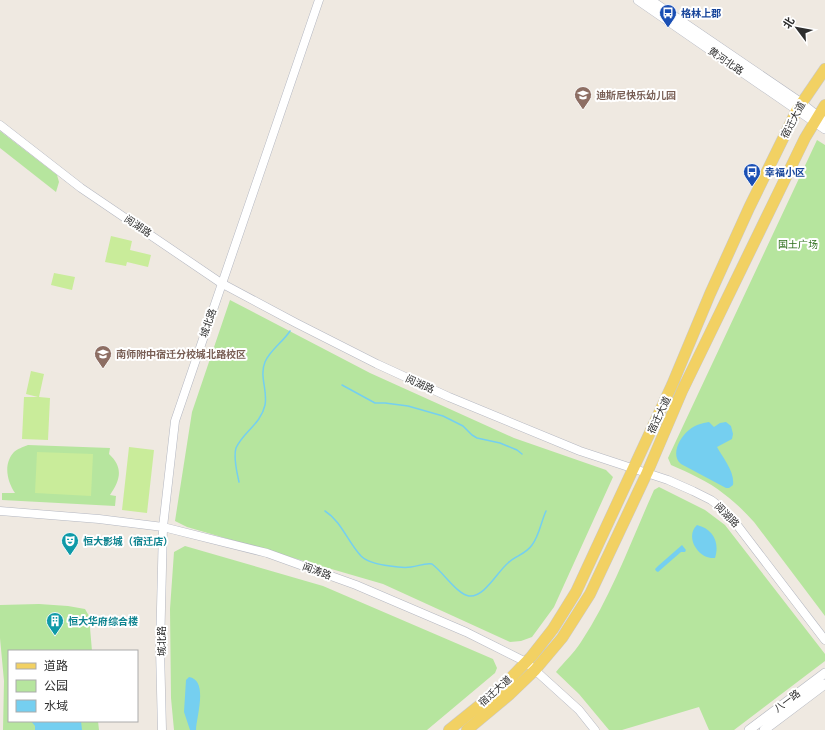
<svg xmlns="http://www.w3.org/2000/svg" width="825" height="730" viewBox="0 0 825 730" font-family="Mulish,'Noto Sans SC',sans-serif">
  <style>
    .green { fill: #b6e59e }
    .pitch { fill: #c9ec9a }
    .water { fill: #75cff0 }
    .lines { fill: none; stroke-linecap: round; stroke-linejoin: round }
    .stream { stroke: #75cff0; stroke-width: 1.5 }
    .tertiary-casing { stroke: #b4b7c1; stroke-width: 9 }
    .secondary-casing { stroke: #b4b7c1; stroke-width: 10 }
    .primary-casing { stroke: #c9c9c9; stroke-width: 12 }
    .tertiary { stroke: #fff; stroke-width: 8 }
    .secondary { stroke: #fff; stroke-width: 9 }
    .primary { stroke: #f2d163; stroke-width: 11 }
    .labels { text-anchor: middle; dominant-baseline: central; stroke-width: 4; stroke-linejoin: round; paint-order: stroke }
    .transit-label { font-size: 10px; font-weight: bold; fill: #164399; stroke: #fff; text-anchor: start }
    .street-label { font-size: 10px; fill: #2e2e2e; stroke: #fff }
    .education-label { font-size: 10px; font-weight: bold; fill: #785e54; stroke: #fff; text-anchor: start }
    .park-label { font-size: 10px; fill: #2c6e1b; stroke: #fff }
    .culture-label { font-size: 10px; font-weight: bold; fill: #0d838f; stroke: #fff; text-anchor: start }
  </style>
  <rect width="100%" height="100%" fill="#efe9e1"/>
  <path class="green" d="M0,131l57,44 2,7 -3,10 -56,-44z
    M817,140l8,5v471l-71,-94c-9,-10 -19,-20 -30,-28 -16,-13 -35,-21 -53,-29l-3,-7z
    M230,300l140,73 144,65 92,32 7,7 -59,130 -22,30 -11,4 -11,1 -127,-58 -196,-57 -12,-6 17,-109z
    M28,445l82,3 -1,6c15,14 11,26 1,41l6,1 -1,10 -113,-6v-7h13c-8,-12 -12,-29 -1,-41 3,-3 9,-5 14,-7z
    M659,487l46,23 20,15 100,129v7l-91,69h-25l-10,-23 -77,23h-13l-30,-36 -23,-22c8,-10 18,-19 25,-30 31,-47 50,-101 73,-152z
    M185,546l138,40 170,73 4,9 -2,5 -68,57h-253l-3,-32 -1,-89 4,-57z
    M39,604l29,2 17,3 4,7 3,35h-83v70h89l1,9h-96l1,-49 -4,-43v-33z"/>
  <path class="pitch" d="M111,236l21,5 -2,9 21,5 -3,12 -21,-5 -1,4 -21,-4z
    M54,273l21,4 -3,13 -21,-5z
    M31,371l13,3 -5,23 11,1 -2,42 -26,-1 2,-42h14l-12,-3z
    M129,447l25,3 -7,63 -25,-3z
    M37,452l56,2 -2,42 -56,-3z"/>
  <path class="water" d="M709,422l5,5 6,-4 6,-1 5,4 2,8 -1,5 -15,8c6,11 18,25 16,38l-4,3h-3l-45,-24c-11,-9 -1,-27 8,-34 6,-5 13,-7 20,-8z
    M697,525c16,4 23,17 18,33 -16,2 -31,-21 -18,-33z
    M682,545l4,5 -1,2h-4l-23,20 -2,-1 -1,-2 3,-3z
    M189,677c20,3 7,41 7,53h-6l-6,-18 2,-32z
    M31,721h50l1,9h-47v-4z"/>
  <g class="lines">
    <path class="stream" d="M342,385l33,18h10l23,3 35,10 20,10 9,9 5,3 23,5 17,7 5,4
      M239,482c-2,-10 -6,-24 -3,-34 7,-16 25,-24 29,-43 3,-14 -6,-29 0,-43 5,-12 18,-20 25,-31
      M325,511c17,11 22,30 36,45 6,6 21,9 29,10 6,1 15,2 21,1 8,-1 13,-4 21,-3 11,8 25,30 37,32 15,2 29,-25 39,-33 7,-7 18,-9 24,-18 7,-9 9,-23 14,-34"/>
    <defs>
      <path id="tertiary" d="M0,125l81,63 140,95 75,40 81,41 72,33 131,54 88,29 25,11 18,9 8,6 15,15 91,119
        M0,511l99,8 64,8 104,26 89,32 110,47 60,30 53,48 16,20
        M162,730l-2,-81 3,-122 12,-106 144,-421"/>
      <path id="secondary" d="M638,0l187,129
        M650,0l151,103 21,17
        M749,730l76,-57
        M764,730l61,-46"/>
      <path id="primary" d="M449,730l52,-42 30,-31 22,-28 23,-37 96,-207 38,-91 39,-86 48,-98 28,-41
        M467,730l42,-35 26,-25 27,-32 28,-44 57,-121 35,-82 123,-253 20,-33"/>
    </defs>
    <use href="#tertiary" class="tertiary-casing"/>
    <use href="#secondary" class="secondary-casing"/>
    <use href="#primary" class="primary-casing"/>
    <use href="#tertiary" class="tertiary"/>
    <use href="#secondary" class="secondary"/>
    <use href="#primary" class="primary"/>
  </g>
  <defs>
    <symbol id="bus-pin" viewBox="-11 -11 22 30"><path d="M0 17L-7.5 6A9.5 9.5 0 1 1 7.5 6Z" fill="#1a4fb4" stroke="#fff"/><path d="M-5-6H5V4H4V6H2V4H-2V6H-4V4H-5ZM-3.5-4V0h7V-4ZM-3.5 1.2v1.5H-2V1.2ZM2 1.2v1.5H3.5V1.2Z" fill="#fff"/></symbol>
    <symbol id="school-pin" viewBox="-11 -11 22 30"><path d="M0 17L-7.5 6A9.5 9.5 0 1 1 7.5 6Z" fill="#8d6e63" stroke="#fff"/><path d="M0-5L7-2L0 1L-7-2ZM-4 1L0 2.5L4 1V4Q0 6-4 4Z" fill="#fff"/></symbol>
    <symbol id="theatre-pin" viewBox="-11 -11 22 30"><path d="M0 17L-7.5 6A9.5 9.5 0 1 1 7.5 6Z" fill="#0f9aa8" stroke="#fff"/><path d="M-5-5.5Q0-4 5-5.5V0Q5 5 0 6Q-5 5-5 0ZM-3.3-2.5H-1v1.5H-3.3ZM1-2.5H3.3v1.5H1ZM-2.8 1Q0 5.5 2.8 1Z" fill="#fff"/></symbol>
    <symbol id="building-pin" viewBox="-11 -11 22 30"><path d="M0 17L-7.5 6A9.5 9.5 0 1 1 7.5 6Z" fill="#0f9aa8" stroke="#fff"/><path d="M-4-6H4V6H1V3H-1V6H-4ZM-2.5-4.3h1.7v1.8h-1.7ZM.8-4.3h1.7v1.8H.8ZM-2.5-1h1.7V.8h-1.7ZM.8-1h1.7V.8H.8Z" fill="#fff"/></symbol>
  </defs>
  <g fill-rule="evenodd">
    <use href="#bus-pin" x="658" y="3" width="20" height="27"/>
    <use href="#school-pin" x="573" y="85" width="20" height="27"/>
    <use href="#bus-pin" x="742" y="162" width="20" height="27"/>
    <use href="#school-pin" x="93" y="344" width="20" height="27"/>
    <use href="#theatre-pin" x="60" y="531" width="20" height="27"/>
    <use href="#building-pin" x="45" y="611" width="20" height="27"/>
  </g>
  <g class="labels">
    <g class="transit-label">
      <text x="681" y="13">格林上郡</text>
      <text x="765" y="172">幸福小区</text>
    </g>
    <g class="street-label">
      <text transform="translate(726 61) rotate(35)">黄河北路</text>
      <text transform="translate(793 120) rotate(-62)">宿迁大道</text>
      <text transform="translate(138 226) rotate(34)">阅湖路</text>
      <text transform="translate(208 323) rotate(-71)">城北路</text>
      <text transform="translate(420 384) rotate(24)">阅湖路</text>
      <text transform="translate(659 415) rotate(-65)">宿迁大道</text>
      <text transform="translate(727 515) rotate(45)">阅湖路</text>
      <text transform="translate(317 571) rotate(20)">闻涛路</text>
      <text transform="translate(161 641) rotate(-90)">城北路</text>
      <text transform="translate(495 691) rotate(-42)">宿迁大道</text>
      <text transform="translate(787 701) rotate(-37)">八一路</text>
    </g>
    <g class="education-label">
      <text x="596" y="95">迪斯尼快乐幼儿园</text>
      <text x="116" y="354">南师附中宿迁分校城北路校区</text>
    </g>
    <g class="park-label">
      <text x="798" y="244">国土广场</text>
    </g>
    <g class="culture-label">
      <text x="83" y="541">恒大影城（宿迁店）</text>
      <text x="68" y="621">恒大华府综合楼</text>
    </g>
  </g>
  <rect x="8" y="650" width="130" height="72" fill="#ffffff" stroke="#ababab"/>
  <rect x="16" y="663" width="20" height="6" fill="#f2d163" stroke="#ababab"/>
  <text x="44" y="670" font-size="12" fill="#2e2e2e">道路</text>
  <rect x="16" y="680" width="20" height="12" fill="#b6e59e" stroke="#ababab"/>
  <text x="44" y="690" font-size="12" fill="#2e2e2e">公园</text>
  <rect x="16" y="700" width="20" height="12" fill="#75cff0" stroke="#ababab"/>
  <text x="44" y="710" font-size="12" fill="#2e2e2e">水域</text>
  <g transform="translate(797 28) rotate(302)" stroke="#ffffff" stroke-width="3" paint-order="stroke">
  <path d="M0-3L7 15L0 10L-7 15Z" fill="#2e2e2e"/>
  <text y="-6" font-size="11" font-weight="bold" text-anchor="middle" fill="#2e2e2e">北</text>
  </g>
</svg>
